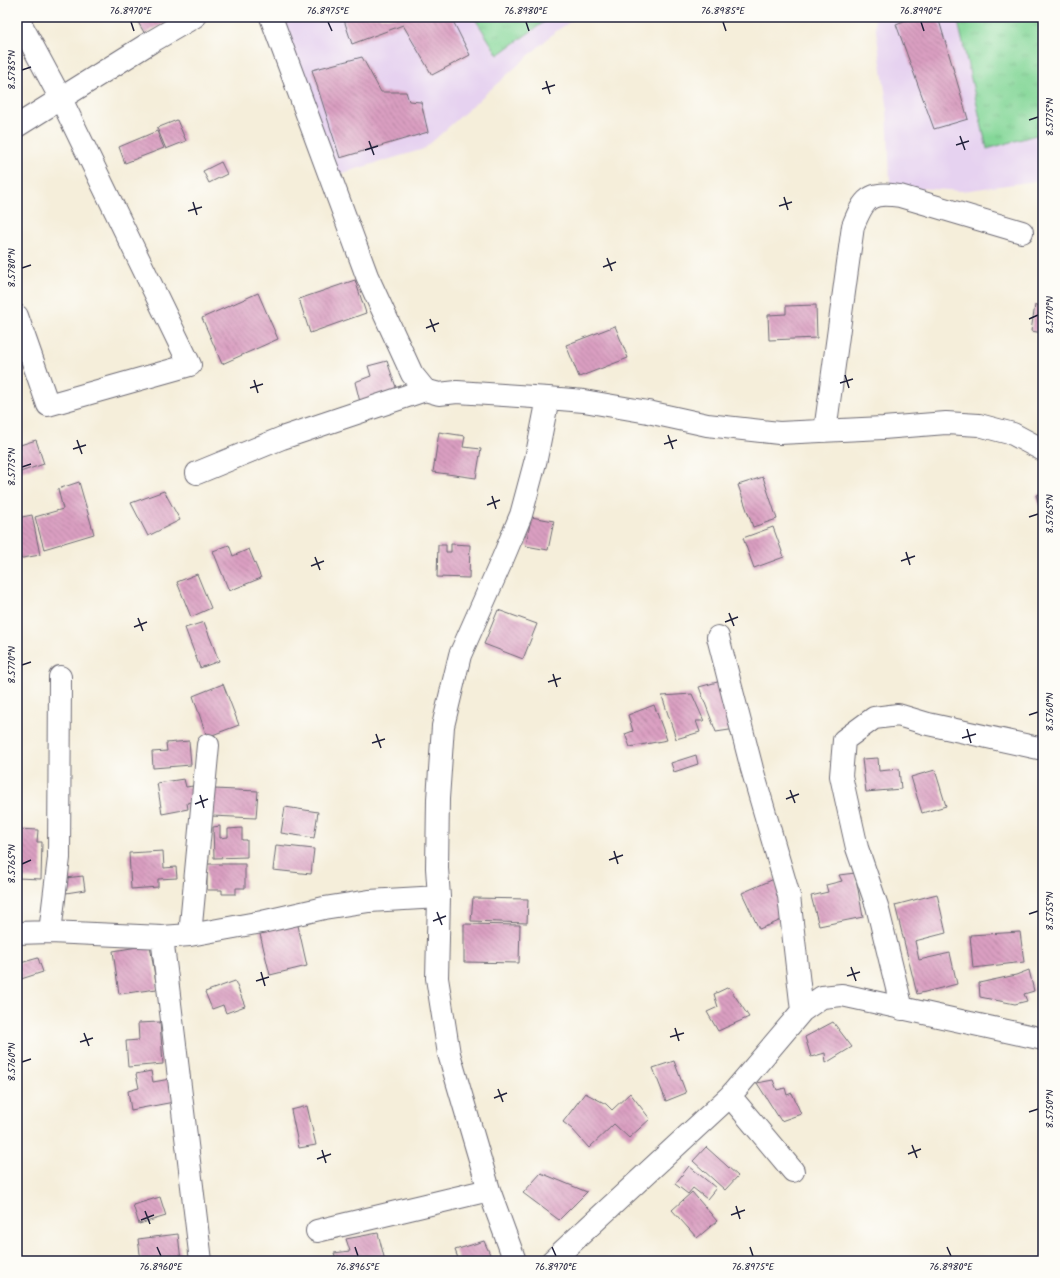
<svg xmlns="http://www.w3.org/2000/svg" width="1060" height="1278" viewBox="0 0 1060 1278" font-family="Kalam,sans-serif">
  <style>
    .built { fill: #e6d2f0 }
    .park { fill: url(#park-tufts); stroke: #537c6a }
    .building { fill: url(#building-back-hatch) }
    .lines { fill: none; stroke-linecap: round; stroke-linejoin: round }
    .minor-casing { stroke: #6c6973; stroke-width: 24 }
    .minor { stroke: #fff; stroke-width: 22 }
    .ticks { fill: none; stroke: #22223b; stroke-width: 1.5 }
    .neatline { fill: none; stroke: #22223b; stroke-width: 1.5 }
    .ticks-label { font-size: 10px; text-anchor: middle; fill: #22223b }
  </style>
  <defs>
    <pattern id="park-tufts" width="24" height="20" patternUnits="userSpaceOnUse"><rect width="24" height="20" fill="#84d798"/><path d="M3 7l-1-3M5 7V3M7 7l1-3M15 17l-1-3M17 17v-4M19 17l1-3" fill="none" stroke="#72b884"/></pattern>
    <pattern id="building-back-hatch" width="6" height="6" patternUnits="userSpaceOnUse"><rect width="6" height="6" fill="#da9fc1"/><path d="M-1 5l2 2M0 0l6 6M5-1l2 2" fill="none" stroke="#b0819e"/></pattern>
  </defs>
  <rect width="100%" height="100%" fill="#fdfcf7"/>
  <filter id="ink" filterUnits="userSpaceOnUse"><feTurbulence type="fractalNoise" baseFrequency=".025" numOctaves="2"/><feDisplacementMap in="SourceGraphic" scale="8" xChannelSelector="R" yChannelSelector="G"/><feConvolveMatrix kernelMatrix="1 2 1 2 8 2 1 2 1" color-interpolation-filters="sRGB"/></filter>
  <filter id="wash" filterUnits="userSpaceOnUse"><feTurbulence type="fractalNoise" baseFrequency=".012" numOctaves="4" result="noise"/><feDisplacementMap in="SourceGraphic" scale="16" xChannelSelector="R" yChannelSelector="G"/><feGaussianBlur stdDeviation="0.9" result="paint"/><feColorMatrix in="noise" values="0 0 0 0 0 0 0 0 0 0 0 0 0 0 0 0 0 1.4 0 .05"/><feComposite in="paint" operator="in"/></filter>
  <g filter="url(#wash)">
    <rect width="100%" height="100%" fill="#f5eeda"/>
    <path class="built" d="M276,17h301l-22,15 -131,117 -85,25z
      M874,17h169v163l-81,11 -72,-5 -3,-82z"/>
    <path class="park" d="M474,17h77l-53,38z
      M957,17h86v116l-56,16z"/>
    <g id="blocks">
      <path class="building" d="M135,17h41l-31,17z
        M343,17h108l19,38 -38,20 -29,-50 -51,19z
        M914,17h24l30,102 -34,10 -38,-105z
        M362,57l19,35h25l3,9 12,1 7,30 -88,26 -28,-88z
        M177,120l9,21 -20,8 -9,-21z
        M157,131l7,17 -39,15 -6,-16z
        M221,162l6,12 -18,9 -6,-12z
        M355,280l11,33 -56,20 -11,-34z
        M258,293l20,46 -56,25 -20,-46z
        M816,305l1,33 -48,2 -1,-25 18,-1v-8z
        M1035,305l8,1v27l-12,-2z
        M615,326l13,32 -49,19 -13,-32z
        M387,361l11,32 -38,9 -5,-20 16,-6 -3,-10z
        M439,432l26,4 -2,11 18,2 -5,29 -43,-6z
        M36,440l8,24 -27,9v-27z
        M763,477l14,42 -24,8 -15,-42z
        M79,482l15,52 -50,15 -9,-32 28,-8 -5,-20z
        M164,491l16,29 -32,16 -17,-33z
        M1043,493v23l-7,-21z
        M32,515l8,40 -23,4v-41z
        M531,517l23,4 -6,29 -22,-4z
        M773,527l11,30 -30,11 -11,-30z
        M451,544l19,1 -1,33 -32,-1 1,-32h8v7h5z
        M229,545l4,11 16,-7 12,29 -32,13 -16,-40z
        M197,574l14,34 -20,9 -14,-35z
        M498,610l39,14 -14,35 -39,-15z
        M204,622l15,39 -19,7 -15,-40z
        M721,681l15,48 -20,3 -17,-45z
        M223,684l16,41 -32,12 -14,-41z
        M692,694l12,27h-8l4,11 -24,7 -14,-43z
        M654,705l13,35 -37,7 -5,-13 8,-3 -5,-16z
        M189,741l2,24 -38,3 -1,-16 15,-1 -1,-8z
        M696,755l2,9 -24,8 -3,-9z
        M878,758l1,13 20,-2 2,20 -35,3 -4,-33z
        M935,770l11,36 -24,7 -11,-36z
        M184,779l2,8 7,-1 3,15 -9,2 1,6 -26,5 -5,-31z
        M214,789l44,2 -2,27 -44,-2z
        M285,807l33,5 -4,26 -33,-5z
        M220,826v12l8,-1v-8l14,-1v12h5v17l-33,1 -1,-31z
        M17,829l21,1 -1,12h5l-1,37 -24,-1z
        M276,845l38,4 -3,25 -38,-4z
        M163,851l1,17 12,-1 1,11 -19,1v8l-27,2 -2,-36z
        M207,864h38v24h-9v6h-14v-4h-15z
        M855,873l8,44 -44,9 -8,-30 17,-4 -2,-7 16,-4 -3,-6z
        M83,876l2,14 -19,3 -1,-15z
        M774,879l14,38 -16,7 -13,5 -17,-36z
        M937,894l9,39 -31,8 4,19 31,-7 7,31 -40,10 -22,-89z
        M473,898l55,1 -1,24 -56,-2z
        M297,921l10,45 -37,9 -11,-45z
        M464,924l56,1 -1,38 -55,-1z
        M1020,932l4,30 -51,6 -3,-33z
        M150,945l7,44 -38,5 -6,-43z
        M38,958l5,14 -25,8 -1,-16z
        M1029,970l5,21 -10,3 3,7 -12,3 -35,-7 -1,-14 37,-8z
        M235,981l10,25 -19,7 -3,-8 -11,4 -7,-17z
        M729,987l20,30 -31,14 -11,-19 11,-5 -4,-13z
        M160,1022l3,42 -35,3 -2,-26 13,-1 -1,-17z
        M833,1022l19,25 -26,16 -1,-10 -14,4 -6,-20z
        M674,1061l12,32 -20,8 -13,-33z
        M151,1071l2,11 17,-3 4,23 -43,8 -3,-19 11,-3 -3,-14z
        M773,1080l4,10 8,-2 2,7 5,-2 9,21 -20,7 -24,-38z
        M585,1093l21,11 6,6 18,-17 20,26 -21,19 -15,-14 -25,24 -17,-19 -9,-7z
        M307,1106l9,39 -17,3 -8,-38z
        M706,1147l32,29 -13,14 -32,-29z
        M689,1166l27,22 -9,11 -14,-11 -5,6 -13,-10z
        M541,1173l46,19 -28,28 -36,-27z
        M692,1192l25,29 -20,17 -25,-28z
        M160,1197l6,19 -27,8 -6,-19z
        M378,1233l7,28h-48l-3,-8 16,-2 -4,-12z
        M178,1234l3,27h-40l-3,-22z
        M484,1241l9,20h-34l-4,-11z"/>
    </g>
  </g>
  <g filter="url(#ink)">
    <use href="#blocks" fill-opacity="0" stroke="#6c6973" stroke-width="1"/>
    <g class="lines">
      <defs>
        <path id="minor" d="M271,17l96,259 45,98 13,16 14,4 18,-2 91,6
          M17,126l134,-84 43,-25
          M17,316l31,89 142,-40 -129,-266 -44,-82
          M825,431l28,-205c11,-27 16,-35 47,-30l122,36
          M197,473l85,-35 143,-48
          M718,637l34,132 37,127 13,115
          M439,897l-2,-29 1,-69 5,-73 17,-71 43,-97 18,-43 15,-56 12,-61 36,3 64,11 59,13 72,8 104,-5 63,-5 33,2 34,9 30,16
          M50,932l9,-74 1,-181
          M17,933l33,-1 112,5 28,-2 72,-13 62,-14 45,-7 70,-4 -2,81 12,76 40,136 26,71
          M190,935l18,-190
          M162,937l39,324
          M902,1009l-25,-103 -20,-58 -16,-72 3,-36 30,-22 24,-3 30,9 115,25
          M730,1096l63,75
          M317,1231l172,-41
          M552,1261l178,-165 72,-85 20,-14 20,-2 201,44"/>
      </defs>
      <use href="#minor" class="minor-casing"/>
      <use href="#minor" class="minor"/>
    </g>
  </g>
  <path class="ticks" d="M131,22l3,9M328,22l4,9M526,22l3,9M723,22l3,9M921,22l3,9M22,70l9,-3M546,81l4,13M542,89l13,-4M1029,120l9,-3M960,136l5,14M369,141l5,14M956,145l13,-4M365,150l13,-4M784,197l4,13M193,202l4,13M779,206l13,-4M188,211l14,-4M607,258l5,13M603,267l13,-5M22,268l9,-3M430,319l5,13M1029,319l9,-4M426,328l13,-5M845,375l4,13M254,380l4,13M840,383l13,-4M250,388l13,-4M668,435l5,14M77,440l5,14M664,444l13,-4M73,449l13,-4M22,467l9,-3M492,496l4,13M487,505l13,-5M1029,517l9,-3M906,552l4,13M315,557l5,13M901,561l14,-5M311,566l13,-5M729,613l5,13M138,618l5,13M725,622l13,-5M134,627l13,-5M22,665l9,-3M553,674l4,13M548,682l13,-4M1029,715l9,-3M967,729l4,14M376,734l5,14M962,738l14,-4M372,743l13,-4M790,790l5,13M200,795l4,13M786,799l13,-5M195,804l13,-5M614,851l4,13M609,860l14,-5M22,864l9,-4M437,912l5,13M1029,914l9,-3M433,921l13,-5M851,967l5,14M261,972l4,14M847,976l13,-4M256,981l13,-4M675,1028l4,13M84,1033l5,13M670,1037l14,-4M80,1042l13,-4M22,1062l9,-3M498,1089l5,13M494,1098l13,-5M1029,1112l9,-3M912,1145l5,13M322,1150l4,13M908,1154l13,-5M317,1159l14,-5M736,1206l4,13M145,1211l5,13M731,1215l14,-5M141,1220l13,-5M157,1247l4,9M355,1247l3,9M552,1247l4,9M750,1247l3,9M947,1247l4,9"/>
  <rect width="1060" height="1278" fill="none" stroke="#fdfcf7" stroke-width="44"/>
  <rect x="22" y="22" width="1016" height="1234" class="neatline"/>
  <g class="ticks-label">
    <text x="131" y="14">76.8970°E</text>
    <text x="328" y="14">76.8975°E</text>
    <text x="526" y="14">76.8980°E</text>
    <text x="723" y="14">76.8985°E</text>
    <text x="921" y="14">76.8990°E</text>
    <text transform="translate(11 70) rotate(-90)" y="4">8.5785°N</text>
    <text transform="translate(1049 117) rotate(-90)" y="4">8.5775°N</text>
    <text transform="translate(11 268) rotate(-90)" y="4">8.5780°N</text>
    <text transform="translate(1049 315) rotate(-90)" y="4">8.5770°N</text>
    <text transform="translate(11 467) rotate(-90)" y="4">8.5775°N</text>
    <text transform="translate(1049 514) rotate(-90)" y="4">8.5765°N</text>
    <text transform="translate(11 665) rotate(-90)" y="4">8.5770°N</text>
    <text transform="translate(1049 712) rotate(-90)" y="4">8.5760°N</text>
    <text transform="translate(11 864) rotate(-90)" y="4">8.5765°N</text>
    <text transform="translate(1049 911) rotate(-90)" y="4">8.5755°N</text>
    <text transform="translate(11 1062) rotate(-90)" y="4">8.5760°N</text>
    <text transform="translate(1049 1109) rotate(-90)" y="4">8.5750°N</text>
    <text x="161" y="1270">76.8960°E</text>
    <text x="358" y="1270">76.8965°E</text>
    <text x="556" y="1270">76.8970°E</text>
    <text x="753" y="1270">76.8975°E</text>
    <text x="951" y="1270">76.8980°E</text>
  </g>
</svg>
